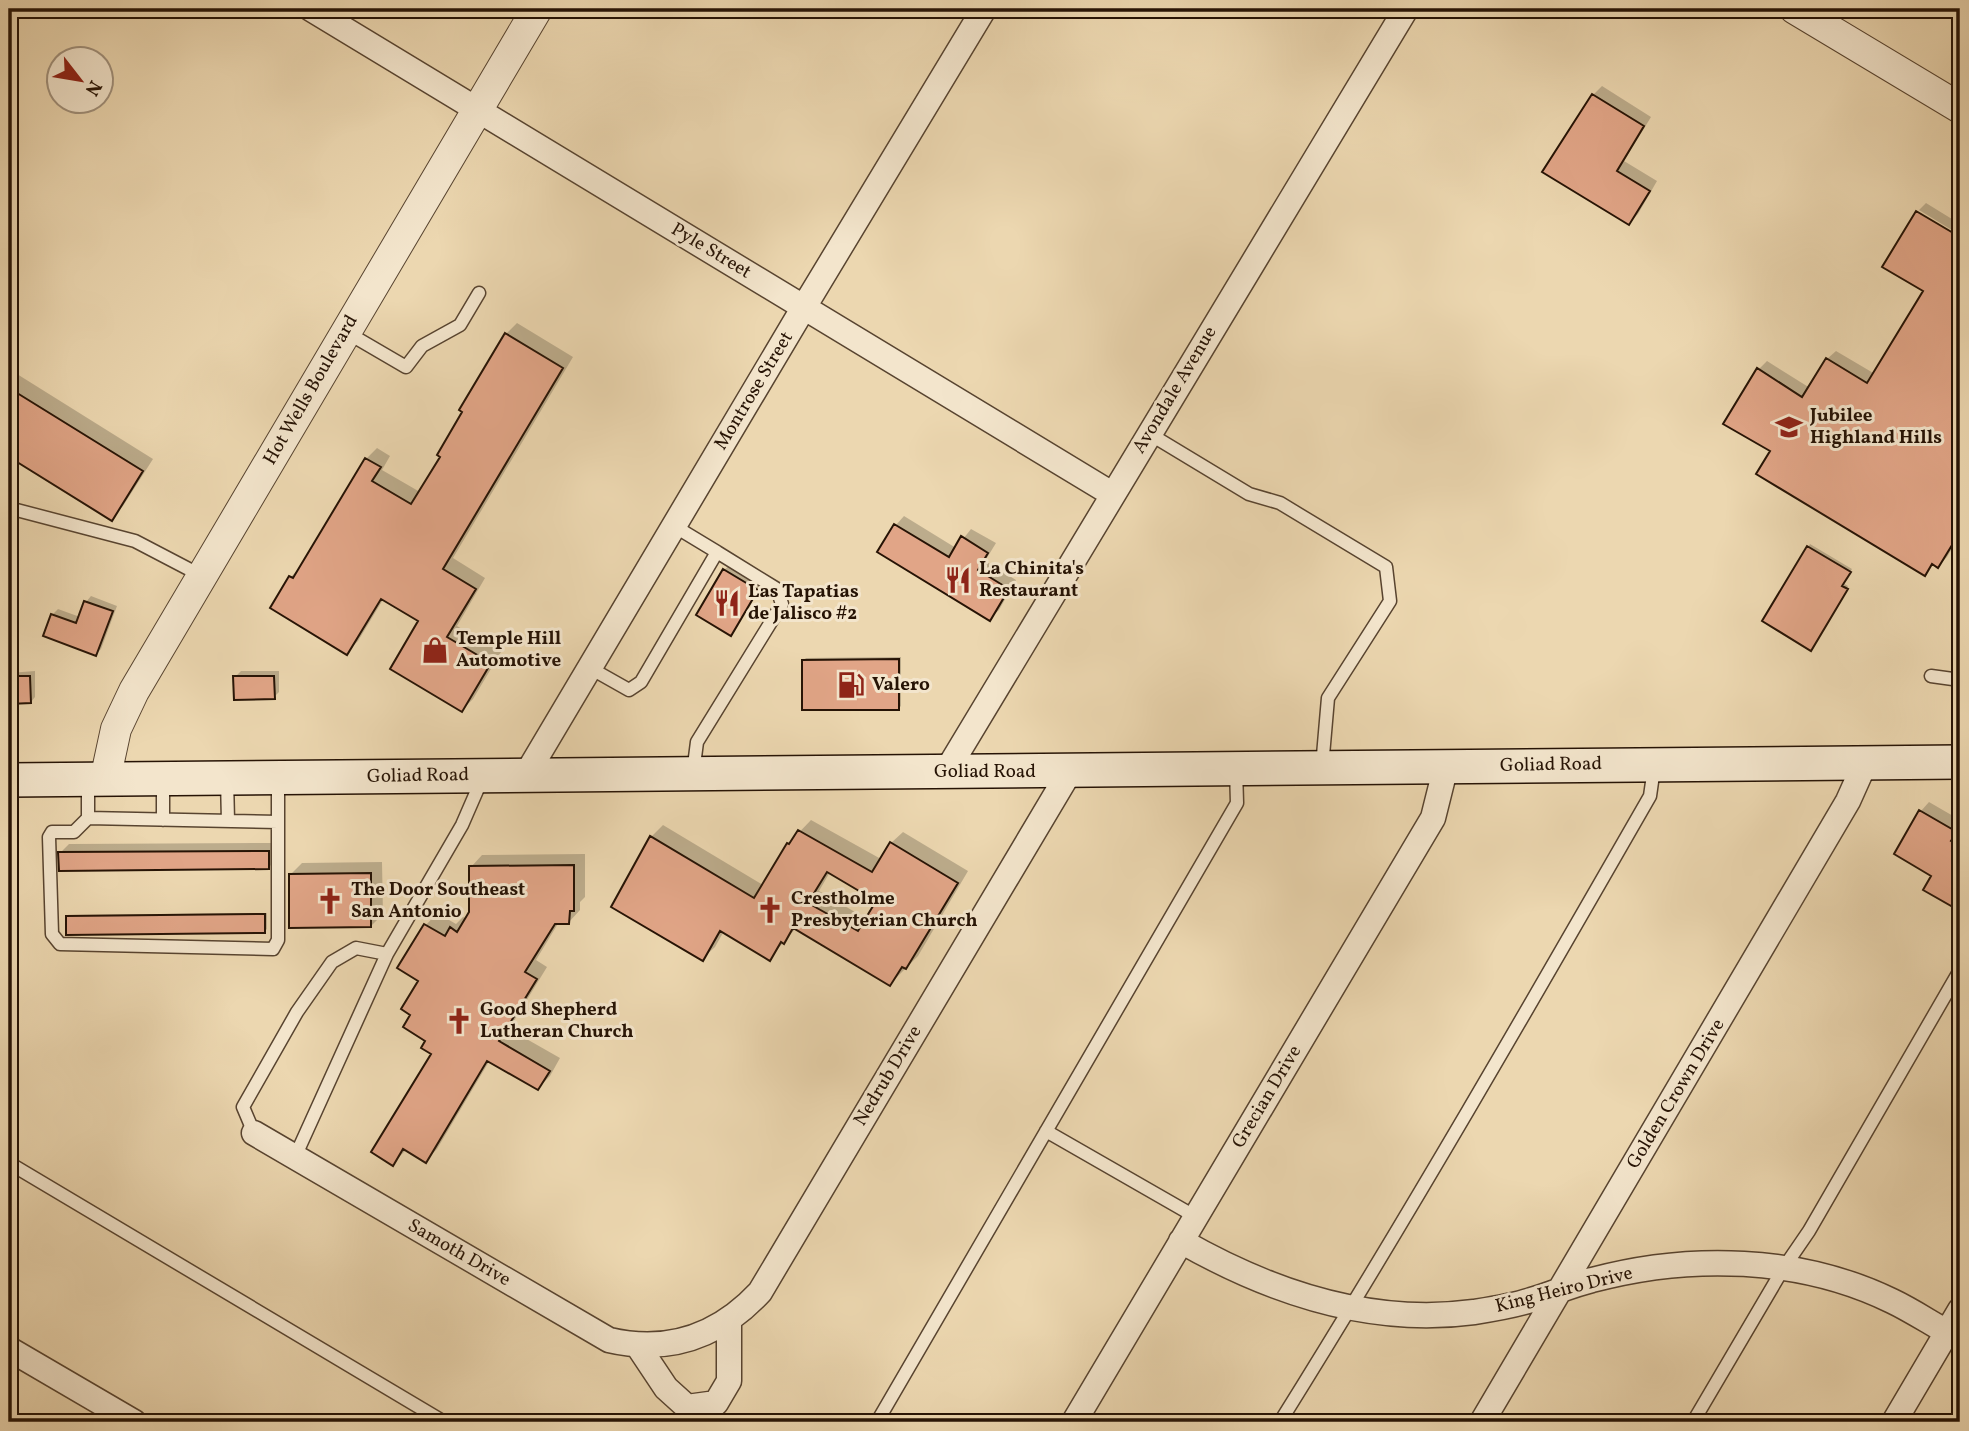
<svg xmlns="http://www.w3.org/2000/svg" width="1969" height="1431" viewBox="0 0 1969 1431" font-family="Vollkorn,serif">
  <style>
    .shadow { fill: #0003; fill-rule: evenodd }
    .building { fill: #e1a587; stroke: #261305; stroke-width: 2; fill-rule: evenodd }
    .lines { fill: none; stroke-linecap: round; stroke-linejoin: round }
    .service-casing { stroke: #584430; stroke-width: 15 }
    .minor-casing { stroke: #584430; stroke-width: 27 }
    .tertiary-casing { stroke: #584430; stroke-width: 32 }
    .secondary-casing { stroke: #261305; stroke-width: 36 }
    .service { stroke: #f3e5cc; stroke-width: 12 }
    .minor { stroke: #f3e5cc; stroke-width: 24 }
    .tertiary { stroke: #f3e5cc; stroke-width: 30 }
    .secondary { stroke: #f3e5cc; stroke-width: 33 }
    .labels { text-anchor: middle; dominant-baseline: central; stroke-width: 6; stroke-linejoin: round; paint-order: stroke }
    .street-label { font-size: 19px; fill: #261305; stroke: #f3e5cc }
    .poi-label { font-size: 19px; font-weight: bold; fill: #261305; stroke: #f3e5cc; text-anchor: start }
  </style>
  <rect width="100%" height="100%" fill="#ecd7b0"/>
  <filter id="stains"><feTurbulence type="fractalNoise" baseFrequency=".00286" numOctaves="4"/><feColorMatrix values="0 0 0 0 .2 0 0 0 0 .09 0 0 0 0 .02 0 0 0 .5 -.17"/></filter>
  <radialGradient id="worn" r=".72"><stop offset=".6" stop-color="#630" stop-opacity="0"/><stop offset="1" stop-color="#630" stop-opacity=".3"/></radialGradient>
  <path class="shadow" d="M1602,86l49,31 -27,44 33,20 -19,33 -9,9 -36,-128z
    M1926,203l34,21v11l-41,-25z
    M1917,213l43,26v296l-13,22 -9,9 -4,-2 -9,9 -152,-123 -15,-80 9,-9 43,27 17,-29 9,-8 39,23 50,-84z
    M517,323l56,34 -120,201 32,20 -28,48 44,26 -28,47 -11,11 -41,-90 -37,-22 -26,43 -11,11 -56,-75 11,-12 64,-106 11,-11 13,8 -8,14 38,22 22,-36 64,-122z
    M9,369l144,90 -30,47 -11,12 -103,-63z
    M904,516l52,32 15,-19 25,14 -11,18 31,19 -17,30 -9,8 -94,-93z
    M1810,544l42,25 -9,14 5,3 -35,60 -49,-25z
    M730,565l33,19 -32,50 -7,-64z
    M91,596l26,10 -16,43 -5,5 -44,-39 6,-6 22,8 6,-15z
    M901,657v49l-2,2 -95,-48 2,-2z
    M35,671v26l-4,5h-22v-29z
    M241,671h38v21l-5,5 -39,-20z
    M1929,802l31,18v89l-35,-20 9,-14 -13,-64z
    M811,820l70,39 10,-16 12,-11 65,39 -50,85 -28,28 -94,-56 -27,31 -45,-28 -9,16 -12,11 -90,-52 38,-69 12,-12 100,60 25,-41zM830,872l48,29 -11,18 -48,-28z
    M277,843v16l-8,8 -209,-14 9,-9z
    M585,854v43l-5,5v8l-11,12h-10l-23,38 11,7 -38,62 51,29 -10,18 -12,12 -48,-28 -53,89 -12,12 -18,-12 -14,14 41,-110 -21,-39 7,-34 -20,-12 26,-43 11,-12 19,11 7,-7 4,2 4,-6v-46l11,-12z
    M382,862l1,52 -12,12 -81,-51 12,-12z
    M267,913v16l-2,2 -197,-14 2,-2z"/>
  <path class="building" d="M1592,94l52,32 -27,45 33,20 -21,34 -87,-53z
    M1916,211l44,26v295l-22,36 -6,-4 -7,12 -169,-102 14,-23 -47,-27 34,-56 45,29 24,-39 41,25 56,-92 -41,-24z
    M505,333l58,35 -120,201 33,20 -29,48 44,26 -29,49 -72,-43 28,-48 -37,-22 -34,56 -77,-47 19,-32 4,2 72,-120 16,9 -9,14 39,23 29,-47 -3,-2 25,-43 -3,-2z
    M9,388l134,83 -31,50 -103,-64z
    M894,524l55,33 12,-21 27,17 -10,17 31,19 -19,32 -113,-69z
    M1807,546l44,26 -9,14 6,3 -37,62 -49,-30z
    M723,569l35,21 -27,46 -35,-21z
    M84,601l29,10 -17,45 -53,-20 8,-22 25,9z
    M899,659v51h-97v-50z
    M9,676h21l1,27 -22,1z
    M233,676h41l1,23 -41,1z
    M1919,810l38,22 -6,9 9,5v65l-37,-21 8,-14 -37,-22z
    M798,830l74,42 18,-30 68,41 -52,86 -4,-2 -12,19 -97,-58 -9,16 -3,-2 -11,19 -50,-30 -17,30 -92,-54 39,-71 104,62 33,-55 2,1zM827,872l49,29 -18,30 -50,-28z
    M269,851v18l-210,2 -1,-19z
    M574,865v46h-4l-1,13h-14l-30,48 12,7 -38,62 51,30 -12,19 -51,-29 -61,102 -23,-14 -10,17 -22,-14 60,-98 -10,-6 4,-7 -22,-14 7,-12 -9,-6 17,-28 -21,-13 27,-44 21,12 5,-9 7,5 12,-20v-46z
    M371,873v54l-82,1v-54z
    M265,914v19l-199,2v-19z"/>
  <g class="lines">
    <defs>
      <path id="service" d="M346,332l60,35 16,-21 38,-21 19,-32
        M1148,433l101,61 31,9 106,64 4,34 -62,97 -6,69
        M9,508l126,33 67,35
        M674,526l43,26
        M590,668l39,22 12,-8 76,-130 60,37 5,15 -85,138 -4,31
        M1931,676l29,4
        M227,779l1,42
        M88,780v38l-14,14h-22l-3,5 3,97 8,10 213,5 5,-9v-162
        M163,781v39
        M88,818l190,4
        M1046,1131l150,86
        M254,1133l-11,-26 54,-95 35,-50 24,-14 31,6
        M295,1157l92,-203 75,-129 20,-46
        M9,1163l435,259
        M877,1422l360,-619 -1,-34
        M1280,1422c128,-205 249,-415 370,-626l4,-28
        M1693,1422l90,-153 26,-38 151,-261"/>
      <path id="minor" d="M311,9l801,485
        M946,772l460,-763
        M526,775l278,-468 180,-298
        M254,1133l355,207c60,14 110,-4 151,-48l310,-521
        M1181,1241c89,51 190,85 293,71 19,-3 39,-6 57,-12 21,-6 40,-15 61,-20 97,-26 208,-24 300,21 19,9 37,21 55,31
        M638,1346l28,42 21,19 29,-4 13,-22v-61
        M9,1349l125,73
        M1074,1422l359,-604 13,-52
        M1482,1422l366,-621 17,-38
        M1894,1422l66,-112"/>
      <path id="tertiary" d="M1795,9l165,99
        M105,780l11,-51 18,-38 403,-682"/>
      <path id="secondary" d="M9,780l1951,-18"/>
    </defs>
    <use href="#service" class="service-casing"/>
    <use href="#minor" class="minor-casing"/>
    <use href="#tertiary" class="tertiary-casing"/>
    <use href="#secondary" class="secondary-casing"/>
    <use href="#service" class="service"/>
    <use href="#minor" class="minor"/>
    <use href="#tertiary" class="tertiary"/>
    <use href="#secondary" class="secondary"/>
  </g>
  <defs>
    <symbol id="school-bare" viewBox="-9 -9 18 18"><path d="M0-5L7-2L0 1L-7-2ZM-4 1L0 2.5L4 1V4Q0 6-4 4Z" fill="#8f2418" stroke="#f3e5cc" stroke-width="2.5" paint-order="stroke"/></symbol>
    <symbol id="restaurant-bare" viewBox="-9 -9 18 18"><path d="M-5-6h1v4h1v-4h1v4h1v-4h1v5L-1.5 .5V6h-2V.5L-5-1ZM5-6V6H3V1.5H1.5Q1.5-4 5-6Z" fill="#8f2418" stroke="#f3e5cc" stroke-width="2.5" paint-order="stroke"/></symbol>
    <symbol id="shop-bare" viewBox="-9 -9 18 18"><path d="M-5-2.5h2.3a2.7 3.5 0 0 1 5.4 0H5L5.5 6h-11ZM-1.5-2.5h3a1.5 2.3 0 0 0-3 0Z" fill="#8f2418" stroke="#f3e5cc" stroke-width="2.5" paint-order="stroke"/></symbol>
    <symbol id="fuel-bare" viewBox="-9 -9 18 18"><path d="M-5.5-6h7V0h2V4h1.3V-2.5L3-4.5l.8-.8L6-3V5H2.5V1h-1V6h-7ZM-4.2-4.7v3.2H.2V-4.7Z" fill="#8f2418" stroke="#f3e5cc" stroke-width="2.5" paint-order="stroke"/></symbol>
    <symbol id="church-bare" viewBox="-9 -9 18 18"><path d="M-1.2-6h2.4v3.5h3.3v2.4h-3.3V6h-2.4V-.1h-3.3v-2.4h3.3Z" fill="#8f2418" stroke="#f3e5cc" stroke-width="2.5" paint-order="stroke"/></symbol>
  </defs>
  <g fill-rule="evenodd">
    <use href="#school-bare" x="1770" y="408" width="38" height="38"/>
    <use href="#restaurant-bare" x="939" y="561" width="38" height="38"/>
    <use href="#restaurant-bare" x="708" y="584" width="38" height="38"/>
    <use href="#shop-bare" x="416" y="631" width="38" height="38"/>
    <use href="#fuel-bare" x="832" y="666" width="38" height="38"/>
    <use href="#church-bare" x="311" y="882" width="38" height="38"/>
    <use href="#church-bare" x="751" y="891" width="38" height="38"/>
    <use href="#church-bare" x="440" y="1002" width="38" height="38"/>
  </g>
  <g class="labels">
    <g class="street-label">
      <text transform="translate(711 251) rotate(31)">Pyle Street</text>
      <text transform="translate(311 390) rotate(-60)">Hot Wells Boulevard</text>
      <text transform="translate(1175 390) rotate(-59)">Avondale Avenue</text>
      <text transform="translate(754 391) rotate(-59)">Montrose Street</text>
      <text transform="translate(1551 765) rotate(-1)">Goliad Road</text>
      <text x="985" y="772">Goliad Road</text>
      <text transform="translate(418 776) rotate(-1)">Goliad Road</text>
      <text transform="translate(888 1076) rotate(-59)">Nedrub Drive</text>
      <text transform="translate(1676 1094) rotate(-59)">Golden Crown Drive</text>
      <text transform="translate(1267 1097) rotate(-59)">Grecian Drive</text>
      <text transform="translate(459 1253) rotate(30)">Samoth Drive</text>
      <text transform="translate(1564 1290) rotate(-14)">King Heiro Drive</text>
    </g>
    <g class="poi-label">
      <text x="1810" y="416">Jubilee<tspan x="1810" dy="22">Highland Hills</tspan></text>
      <text x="979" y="569">La Chinita's<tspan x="979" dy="22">Restaurant</tspan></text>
      <text x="748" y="592">Las Tapatias<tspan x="748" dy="22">de Jalisco #2</tspan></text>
      <text x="456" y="639">Temple Hill<tspan x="456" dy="22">Automotive</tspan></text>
      <text x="872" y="685">Valero</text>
      <text x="351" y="890">The Door Southeast<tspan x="351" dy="22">San Antonio</tspan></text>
      <text x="791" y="899">Crestholme<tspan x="791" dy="22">Presbyterian Church</tspan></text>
      <text x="480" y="1010">Good Shepherd<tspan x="480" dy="22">Lutheran Church</tspan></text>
    </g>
  </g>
  <rect width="1969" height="1431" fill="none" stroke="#ecd7b0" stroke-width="35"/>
  <rect x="10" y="10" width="1948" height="1410" fill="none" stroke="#261305" stroke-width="3.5"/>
  <rect x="18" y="18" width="1934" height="1396" fill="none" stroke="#261305" stroke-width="2"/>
  <g transform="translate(80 80) rotate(121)"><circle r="33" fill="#f3e5cc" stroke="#a1917c" stroke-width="2"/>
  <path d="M0-5L12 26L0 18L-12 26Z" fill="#8f2418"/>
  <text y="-10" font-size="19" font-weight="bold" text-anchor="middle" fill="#261305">N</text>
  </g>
  <rect width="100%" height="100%" filter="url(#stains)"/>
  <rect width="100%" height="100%" fill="url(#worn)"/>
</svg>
